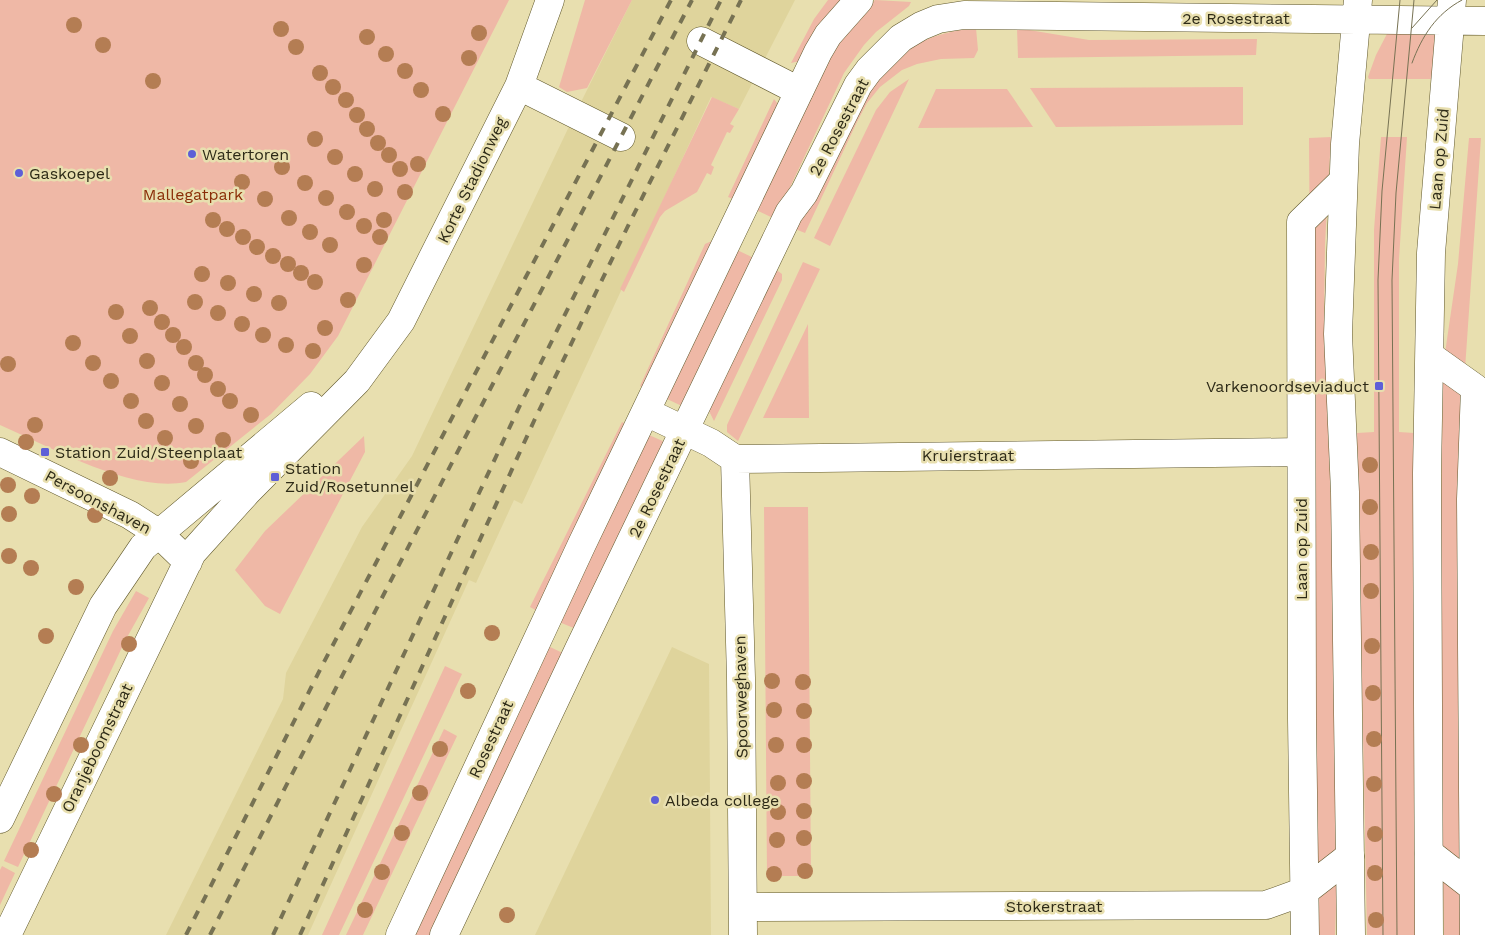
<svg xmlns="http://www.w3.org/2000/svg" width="1485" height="935" viewBox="0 0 1485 935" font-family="'Work Sans',sans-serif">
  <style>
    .built { fill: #dfd49c }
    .green { fill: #efb8a6 }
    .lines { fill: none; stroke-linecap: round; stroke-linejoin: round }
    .minor-casing { stroke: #60582b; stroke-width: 29 }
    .major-casing { stroke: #60582b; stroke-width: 29 }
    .minor { stroke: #fff; stroke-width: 28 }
    .major { stroke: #fff; stroke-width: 28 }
    .tram { stroke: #777253; stroke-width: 1 }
    .rail { stroke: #777253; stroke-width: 4; stroke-dasharray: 9 9; stroke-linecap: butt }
    .tree { fill: #b47d53 }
    .poi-dot { fill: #5e5fd7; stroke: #e8dfaf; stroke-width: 2 }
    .labels { text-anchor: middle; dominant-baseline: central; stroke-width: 5; stroke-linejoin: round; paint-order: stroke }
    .street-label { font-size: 16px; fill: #2d2a17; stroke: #e8dfaf }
    .poi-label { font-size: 16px; fill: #2d2a17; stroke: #e8dfaf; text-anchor: start }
    .park-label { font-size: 16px; fill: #8a2d07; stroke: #e8dfaf }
  </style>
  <rect width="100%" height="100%" fill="#e8dfaf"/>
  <path class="built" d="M632,0h163l-56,109 -28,-12 -189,407 -8,-4 -38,83 -7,-3 -161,355h-142l117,-236 3,-26 76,-146 50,-71 163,-342z
    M672,647l37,17 2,271h-176z"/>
  <path class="green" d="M0,0h509l-171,336 -28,38 -39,40 -85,68c-55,11 -135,-35 -186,-57z
    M585,0h47l-45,88 -20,4 -8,-5z
    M828,0h17l-45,61 -9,2 23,-44z
    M875,0l36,2 -2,4 -33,26 -12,13 -20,28 -69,146 -21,-10 74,-155z
    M976,28l2,22 -4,8 -33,1 -24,5 -15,6 -22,17 -13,16 -10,19 -52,111 -10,-4c60,-78 55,-190 181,-201z
    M1017,28l72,12 168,-1 -1,16 -238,3z
    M1389,30l48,2 -5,47h-63l-1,-2 8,-22z
    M909,79l-79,167 -16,-8 62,-128 14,-18z
    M1243,87v38l-187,2 -26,-39z
    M936,89h71l26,38 -115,1z
    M712,97l27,12 -9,15 4,2 -4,7 -3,-1 -16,33 3,2 -3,8 -4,-2 -10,19 -32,19 -5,6 -36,75 -4,-3z
    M774,99l6,8 -44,93 -8,-3z
    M1331,137l-6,107 -1,79 9,232 4,296 -23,16 -5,-729z
    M1381,137h26l-8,122v173l15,1 1,502h-48l-10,-502 17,-1v-202z
    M1469,138h12l-16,231 -20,-16 13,-89z
    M714,240l-68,149 -6,-3 65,-142z
    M735,249l21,10 -72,148 -17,-8 -2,-4z
    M803,262l17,7 -82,172 -11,-9v-7z
    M775,269l7,5v6l-68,141 -5,-10 1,-8z
    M808,324l1,94h-46z
    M1443,379l19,15 3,474 -23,-20 -1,-331z
    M622,422l6,3 -87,188 -11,-6z
    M649,435l18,8 -86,188 -22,-9z
    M364,436l1,16 -85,162 -15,-8 -30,-36 30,-39z
    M764,507h44l3,369h-44z
    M136,591l13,7 -24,43 -107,226 -14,-6 109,-230z
    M548,646l21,10 -132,279h-27z
    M445,666l17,8 -123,261h-17z
    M444,729l13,7 -94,199h-17z
    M2,866l13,7 -15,32v-35z
    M1443,878l23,22v35h-22z
    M1337,882l-2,53h-21v-38z"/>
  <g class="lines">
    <defs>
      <path id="minor" d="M701,41l98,50
        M519,86l102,51
        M1430,356l45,32 -4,111 3,436
        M646,412l65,31 24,16 566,-7
        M0,452l130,63 28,18 30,29
        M735,459l6,219 2,257
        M0,819l103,-213 40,-59 168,-141
        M1429,853l45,35
        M743,907l523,-2 39,-14 45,-35
        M7,935l185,-382 55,-61 110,-111 44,-60 118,-235 31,-86
        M1305,935l-3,-216 -1,-497 42,-41"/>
      <path id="major" d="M400,935l182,-391 236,-492 10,-17 31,-35
        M444,935l135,-286 210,-436 15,-20 54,-108 11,-15 32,-32 20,-12 17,-7 26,-4 521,6
        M1351,935l-6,-443 -7,-158 7,-190 13,-144
        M1429,935l-2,-462 4,-220 21,-253"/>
    </defs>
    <use href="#minor" class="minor-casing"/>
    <use href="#major" class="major-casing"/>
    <use href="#minor" class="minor"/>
    <use href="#major" class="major"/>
    <path class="tram" d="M1412,28l25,-28
      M1412,63c10,-27 24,-49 50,-63
      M1383,935l-5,-655 4,-89 18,-191
      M1397,935l-5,-655 4,-87 18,-193"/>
    <path class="rail" d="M186,935l138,-273 347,-662
      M210,935l177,-347 305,-588
      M273,935l248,-532 200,-403
      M300,935l234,-514 93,-193 114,-228"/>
  </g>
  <g class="tree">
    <circle cx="74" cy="25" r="8"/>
    <circle cx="281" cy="29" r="8"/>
    <circle cx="479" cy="33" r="8"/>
    <circle cx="367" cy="37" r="8"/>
    <circle cx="103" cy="45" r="8"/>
    <circle cx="296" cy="47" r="8"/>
    <circle cx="386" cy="54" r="8"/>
    <circle cx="469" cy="58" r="8"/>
    <circle cx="405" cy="71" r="8"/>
    <circle cx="320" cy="73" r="8"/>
    <circle cx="153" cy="81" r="8"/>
    <circle cx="333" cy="87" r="8"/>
    <circle cx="421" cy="90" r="8"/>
    <circle cx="346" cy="100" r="8"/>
    <circle cx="443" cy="114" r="8"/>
    <circle cx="357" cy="115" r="8"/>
    <circle cx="367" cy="129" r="8"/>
    <circle cx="315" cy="139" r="8"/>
    <circle cx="378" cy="143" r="8"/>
    <circle cx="389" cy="155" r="8"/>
    <circle cx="335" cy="157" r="8"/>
    <circle cx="418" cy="164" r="8"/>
    <circle cx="282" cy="167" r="8"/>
    <circle cx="400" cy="169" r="8"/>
    <circle cx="355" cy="174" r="8"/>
    <circle cx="242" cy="182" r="8"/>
    <circle cx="305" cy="183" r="8"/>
    <circle cx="375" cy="189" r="8"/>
    <circle cx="405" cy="192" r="8"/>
    <circle cx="326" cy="198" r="8"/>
    <circle cx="265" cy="199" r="8"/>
    <circle cx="347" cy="212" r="8"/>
    <circle cx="289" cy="218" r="8"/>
    <circle cx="213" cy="220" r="8"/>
    <circle cx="384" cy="220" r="8"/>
    <circle cx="364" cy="226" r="8"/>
    <circle cx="227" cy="229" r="8"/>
    <circle cx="310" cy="232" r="8"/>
    <circle cx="243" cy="237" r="8"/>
    <circle cx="380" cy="237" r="8"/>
    <circle cx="330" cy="245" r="8"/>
    <circle cx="257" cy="247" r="8"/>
    <circle cx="273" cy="256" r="8"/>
    <circle cx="288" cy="264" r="8"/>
    <circle cx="364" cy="265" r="8"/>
    <circle cx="301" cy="273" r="8"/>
    <circle cx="202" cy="274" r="8"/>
    <circle cx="315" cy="282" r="8"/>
    <circle cx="228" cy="283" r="8"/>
    <circle cx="254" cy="294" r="8"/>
    <circle cx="348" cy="300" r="8"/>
    <circle cx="195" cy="302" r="8"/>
    <circle cx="279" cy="303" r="8"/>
    <circle cx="150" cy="308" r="8"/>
    <circle cx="116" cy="312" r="8"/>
    <circle cx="218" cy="313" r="8"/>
    <circle cx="162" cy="322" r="8"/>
    <circle cx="242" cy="324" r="8"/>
    <circle cx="325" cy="328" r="8"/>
    <circle cx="173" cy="335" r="8"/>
    <circle cx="263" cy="335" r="8"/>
    <circle cx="130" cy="336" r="8"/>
    <circle cx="73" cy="343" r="8"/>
    <circle cx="286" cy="345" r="8"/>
    <circle cx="184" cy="347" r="8"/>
    <circle cx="313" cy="351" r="8"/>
    <circle cx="147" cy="361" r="8"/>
    <circle cx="93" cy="363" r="8"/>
    <circle cx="196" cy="363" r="8"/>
    <circle cx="8" cy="364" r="8"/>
    <circle cx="205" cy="375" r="8"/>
    <circle cx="111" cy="381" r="8"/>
    <circle cx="162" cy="383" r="8"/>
    <circle cx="218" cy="389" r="8"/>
    <circle cx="131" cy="401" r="8"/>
    <circle cx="230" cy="401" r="8"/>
    <circle cx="180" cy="404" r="8"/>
    <circle cx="251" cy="415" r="8"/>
    <circle cx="146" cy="421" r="8"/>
    <circle cx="35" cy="425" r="8"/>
    <circle cx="196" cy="426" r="8"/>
    <circle cx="165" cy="438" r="8"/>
    <circle cx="223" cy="440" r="8"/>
    <circle cx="26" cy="442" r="8"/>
    <circle cx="191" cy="461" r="8"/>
    <circle cx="1370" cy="465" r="8"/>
    <circle cx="110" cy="478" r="8"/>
    <circle cx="8" cy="485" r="8"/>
    <circle cx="32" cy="496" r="8"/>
    <circle cx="1370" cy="507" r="8"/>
    <circle cx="9" cy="514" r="8"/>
    <circle cx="95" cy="515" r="8"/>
    <circle cx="1371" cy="552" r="8"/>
    <circle cx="9" cy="556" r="8"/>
    <circle cx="31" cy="568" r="8"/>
    <circle cx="76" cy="587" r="8"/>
    <circle cx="1371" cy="591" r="8"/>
    <circle cx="492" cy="633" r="8"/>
    <circle cx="46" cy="636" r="8"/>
    <circle cx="129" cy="644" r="8"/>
    <circle cx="1372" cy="646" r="8"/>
    <circle cx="772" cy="681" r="8"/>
    <circle cx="803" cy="682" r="8"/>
    <circle cx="468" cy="691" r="8"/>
    <circle cx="1373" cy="693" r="8"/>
    <circle cx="774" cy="710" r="8"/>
    <circle cx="804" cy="711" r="8"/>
    <circle cx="1374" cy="739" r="8"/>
    <circle cx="81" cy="745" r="8"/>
    <circle cx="776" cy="745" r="8"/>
    <circle cx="804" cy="745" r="8"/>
    <circle cx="440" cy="749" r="8"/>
    <circle cx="804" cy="781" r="8"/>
    <circle cx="778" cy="783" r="8"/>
    <circle cx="1374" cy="784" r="8"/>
    <circle cx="420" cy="793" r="8"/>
    <circle cx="54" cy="794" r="8"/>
    <circle cx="804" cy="811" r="8"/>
    <circle cx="778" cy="812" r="8"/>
    <circle cx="402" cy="833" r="8"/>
    <circle cx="1375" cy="834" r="8"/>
    <circle cx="804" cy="838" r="8"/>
    <circle cx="777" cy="840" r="8"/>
    <circle cx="31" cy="850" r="8"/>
    <circle cx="805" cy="871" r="8"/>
    <circle cx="382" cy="872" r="8"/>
    <circle cx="1375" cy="873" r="8"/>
    <circle cx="774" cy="874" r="8"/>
    <circle cx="365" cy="910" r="8"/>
    <circle cx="507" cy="915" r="8"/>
    <circle cx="1376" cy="920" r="8"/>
  </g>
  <g class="poi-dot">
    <circle cx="192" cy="154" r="5"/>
    <circle cx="19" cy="173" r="5"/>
    <rect x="1374" y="381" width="10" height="10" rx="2.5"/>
    <rect x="40" y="447" width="10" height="10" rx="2.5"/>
    <rect x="270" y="472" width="10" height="10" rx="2.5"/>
    <circle cx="655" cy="800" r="5"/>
  </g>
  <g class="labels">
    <g class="street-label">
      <text x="1236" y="18">2e Rosestraat</text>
      <text transform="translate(839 127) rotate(-62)">2e Rosestraat</text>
      <text transform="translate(1439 159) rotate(-85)">Laan op Zuid</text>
      <text transform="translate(472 180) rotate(-64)">Korte Stadionweg</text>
      <text x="968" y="455">Kruierstraat</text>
      <text transform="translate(657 488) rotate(-64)">2e Rosestraat</text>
      <text transform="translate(98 502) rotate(28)">Persoonshaven</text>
      <text transform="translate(1301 549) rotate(-90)">Laan op Zuid</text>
      <text transform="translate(741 697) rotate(-91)">Spoorweghaven</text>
      <text transform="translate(491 739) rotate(-65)">Rosestraat</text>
      <text transform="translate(97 748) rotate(-64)">Oranjeboomstraat</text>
      <text x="1054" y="906">Stokerstraat</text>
    </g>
    <g class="poi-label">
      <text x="202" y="154">Watertoren</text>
      <text x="29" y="173">Gaskoepel</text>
      <text x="1369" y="386" text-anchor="end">Varkenoordseviaduct</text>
      <text x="55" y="452">Station Zuid/Steenplaat</text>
      <text x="285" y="468">Station<tspan x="285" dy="18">Zuid/Rosetunnel</tspan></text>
      <text x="665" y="800">Albeda college</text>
    </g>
    <g class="park-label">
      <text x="193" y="194">Mallegatpark</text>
    </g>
  </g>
</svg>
